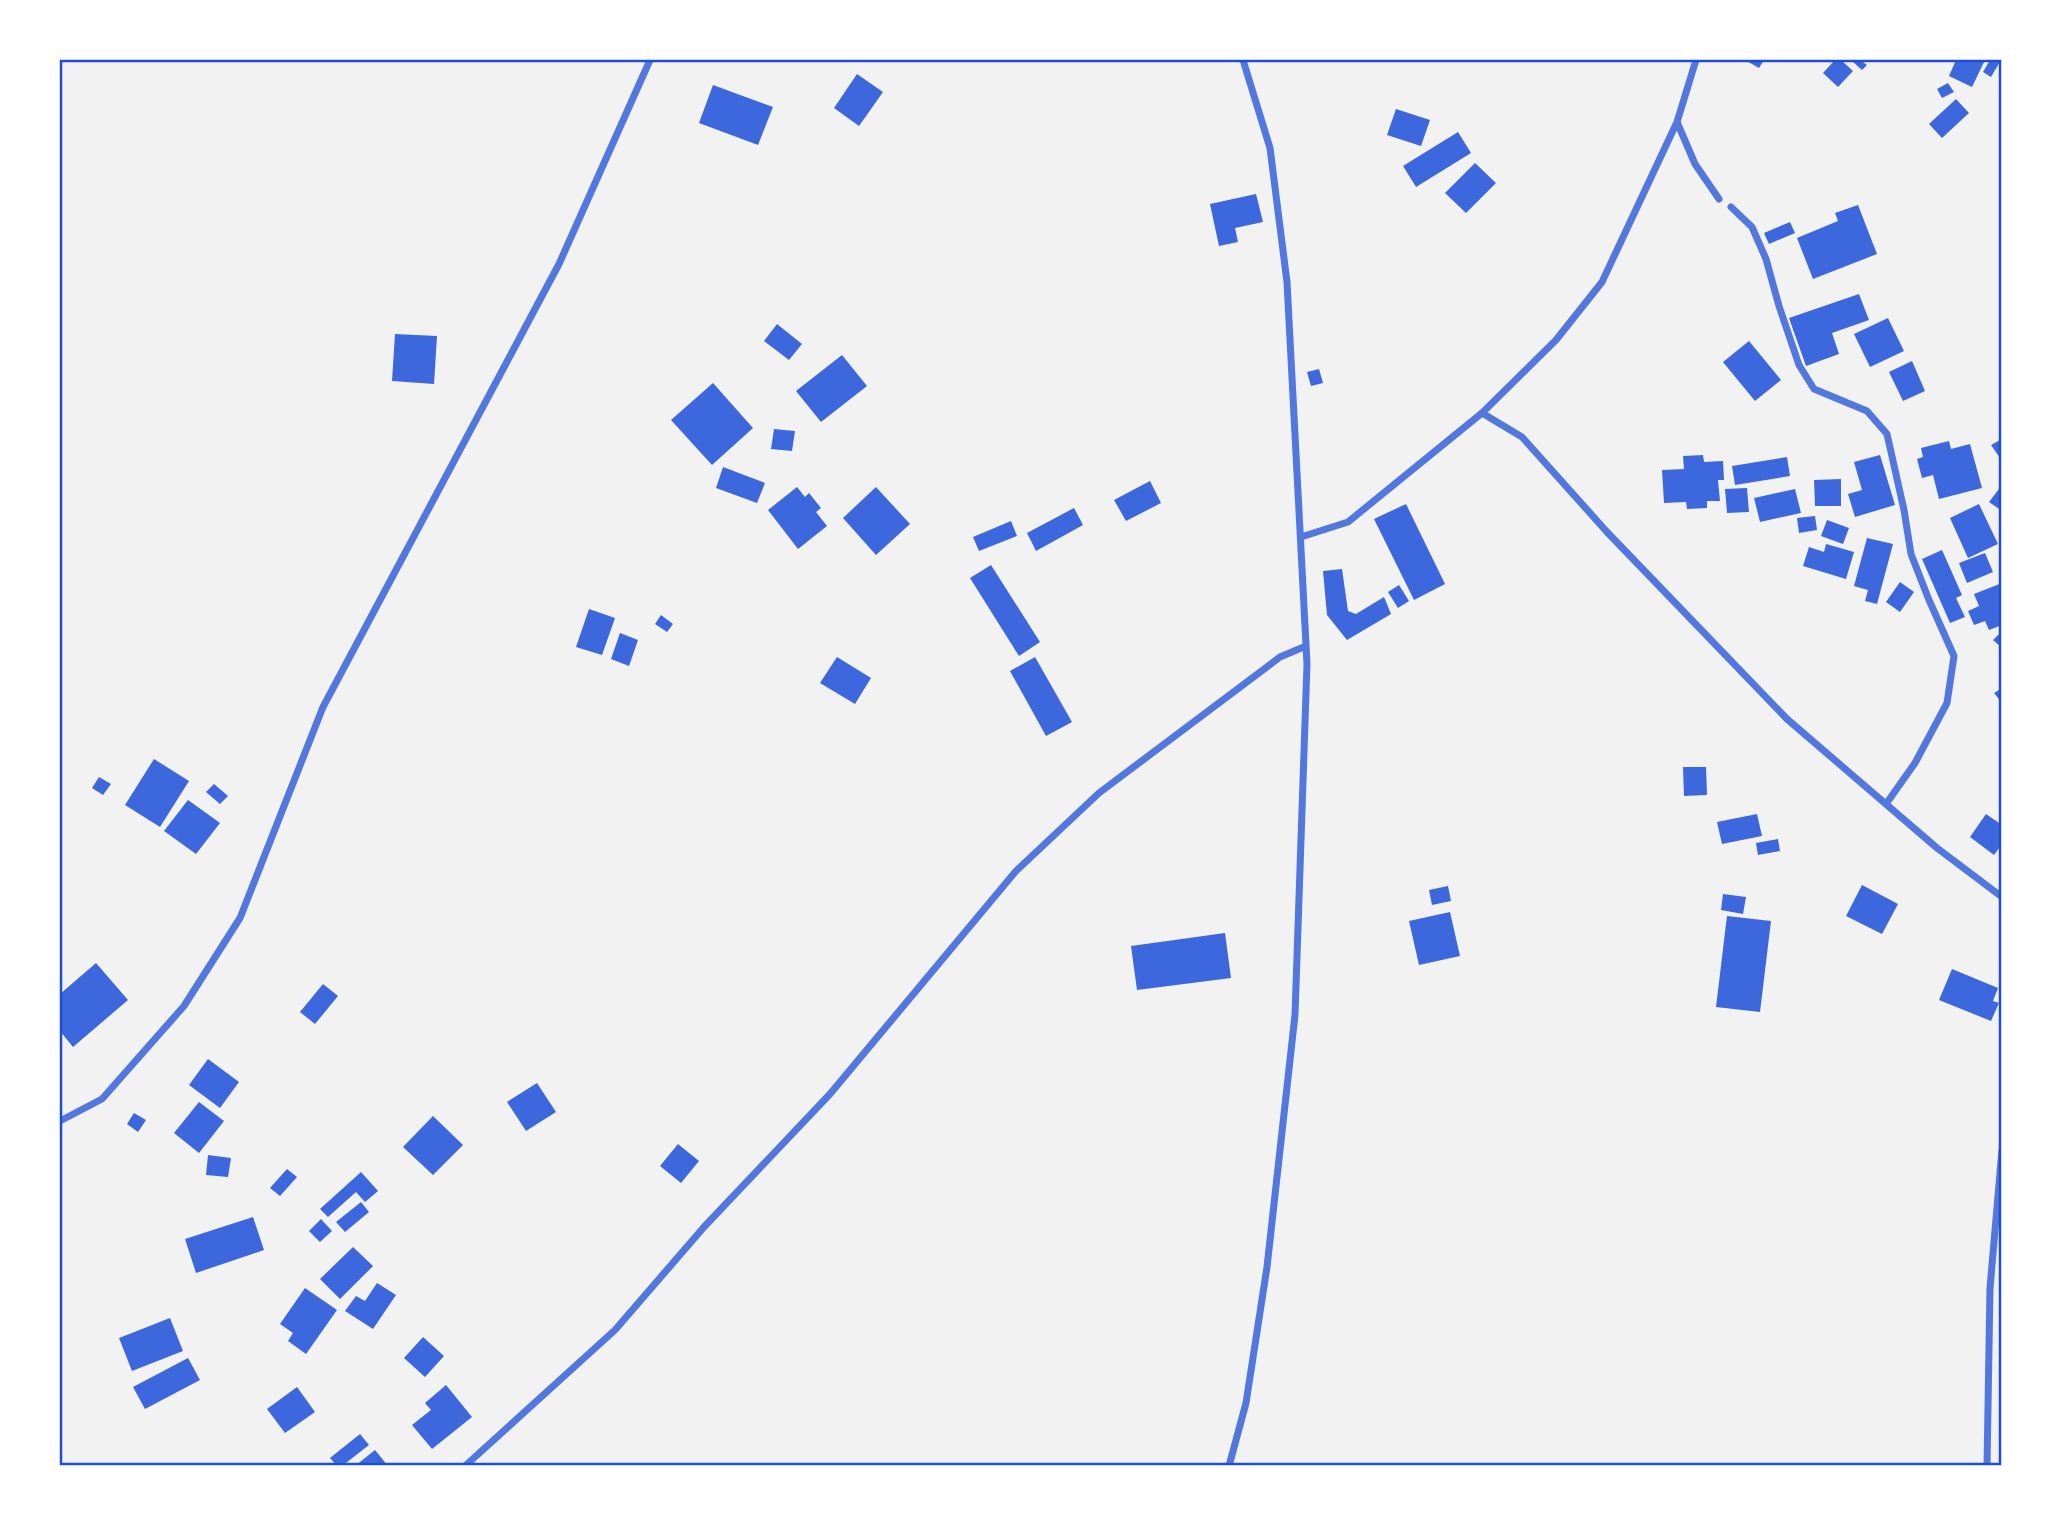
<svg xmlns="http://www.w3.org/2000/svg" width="2061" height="1525" viewBox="0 0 2061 1525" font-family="Overpass,sans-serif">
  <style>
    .building { fill: #3d67dc }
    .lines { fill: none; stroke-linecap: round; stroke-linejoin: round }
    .minor { stroke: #5277de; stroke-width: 7 }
    .neatline { fill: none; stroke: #1d4ed8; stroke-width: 2.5 }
  </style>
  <rect width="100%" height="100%" fill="#f2f2f2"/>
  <path class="building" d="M1745,60h19l-5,8z
    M1835,60h6l12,11 -15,16 -15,-14z
    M1854,60h6l7,5 -5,5 -10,-9z
    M1956,60h29l-13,27 -23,-11z
    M1990,60h11l-10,17 -8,-5z
    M857,74l26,18 -24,34 -25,-18z
    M1948,83l6,9 -12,6 -5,-9z
    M713,85l60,22 -15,38 -59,-22z
    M1956,99l13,14 -27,25 -13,-14z
    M1396,109l34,11 -9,26 -34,-11z
    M1458,132l13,21 -55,34 -13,-21z
    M1475,163l21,20 -30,30 -21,-20z
    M1256,194l7,28 -28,6 3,14 -19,4 -9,-42z
    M1858,205l19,49 -64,25 -16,-41 41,-17 -3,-8z
    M1790,222l5,11 -26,11 -5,-11z
    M1859,294l10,26 -37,13 7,21 -33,12 -17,-48z
    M1888,318l16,33 -34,16 -16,-33z
    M777,324l25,20 -13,16 -25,-19z
    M395,334l42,2 -3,48 -42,-3z
    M1749,341l32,39 -26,21 -32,-39z
    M842,355l25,31 -46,36 -25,-31z
    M1912,361l13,30 -22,10 -14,-29z
    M1319,369l4,14 -12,3 -4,-14z
    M713,383l40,45 -41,37 -41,-45z
    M774,429l21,2 -3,20 -21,-2z
    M2002,439v22l-11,-16z
    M1949,441l2,8 19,-5 12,44 -43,11 -6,-24 -11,3 -5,-19 6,-2 -2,-9z
    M1703,455l1,7 19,-1 1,19h-6l2,21h-13v7l-20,1 -1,-7 -22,1 -2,-33 22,-1 -1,-13z
    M1880,455l15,50 -40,12 -7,-23 14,-4 -8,-28z
    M1787,457l3,19 -55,9 -3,-19z
    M723,467l42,16 -8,20 -41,-15z
    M1841,479v27h-26l-1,-26z
    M1150,481l11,22 -35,18 -12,-21z
    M2002,485v26l-13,-9z
    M797,487l8,10 4,-4 12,15 -5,4 11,14 -29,23 -30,-39z
    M876,487l34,37 -34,31 -33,-37z
    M1747,488l2,24 -22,1 -2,-24z
    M1795,489l6,24 -41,9 -6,-24z
    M1406,504l39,80 -31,16 -40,-81z
    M1979,504l19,40 -30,14 -18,-40z
    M1074,508l9,17 -47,26 -9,-18z
    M1815,516l2,14 -18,3 -2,-15z
    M1827,520l22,8 -6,16 -22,-8z
    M1011,521l6,15 -38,15 -6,-14z
    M1867,538l26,6 -16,60 -12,-3 3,-11 -14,-4z
    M1826,544l28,8 -8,27 -43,-13 6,-19 15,5z
    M1942,550l20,45 -6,3 9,19 -15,6 -28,-64z
    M1985,553l8,19 -26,11 -8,-20z
    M991,565l49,77 -21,14 -49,-78z
    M1342,569l6,42 8,3 28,-17 7,17 -44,26 -20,-25 -4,-44z
    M1900,582l14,10 -14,20 -14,-10z
    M2002,583v42l-13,5 -4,-9 -11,4 -6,-14 11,-5 -5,-12z
    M1399,585l10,16 -11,7 -10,-16z
    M589,609l26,9 -13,37 -26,-8z
    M661,615l12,9 -6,8 -12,-8z
    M2002,631v17l-9,-8z
    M620,633l18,7 -9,26 -18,-7z
    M837,657l34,21 -16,26 -35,-21z
    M1035,657l37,65 -26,14 -36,-65z
    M2002,688v15l-8,-10z
    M154,759l35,22 -29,46 -35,-22z
    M1683,767h23l1,28 -23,1z
    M99,777l12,7 -8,11 -11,-7z
    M214,784l14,12 -8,8 -14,-12z
    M188,800l32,23 -24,31 -32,-23z
    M1757,814l5,22 -40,8 -5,-22z
    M1986,814l16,11v19l-8,11 -24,-18z
    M1778,839l2,12 -22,4 -2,-12z
    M1862,885l36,19 -16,30 -36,-18z
    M1448,886l3,15 -19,4 -3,-15z
    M1723,894l23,3 -3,17 -22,-4z
    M1450,912l10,44 -41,9 -10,-44z
    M1727,916l44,5 -11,91 -44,-5z
    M1225,933l6,45 -94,12 -6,-44z
    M96,963l32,37 -55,47 -13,-16v-37z
    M1952,969l46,19 -5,13 6,2 -8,18 -52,-21z
    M323,984l15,12 -23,28 -15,-12z
    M208,1059l31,23 -19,26 -31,-23z
    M537,1083l19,29 -30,19 -19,-29z
    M199,1102l25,19 -25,32 -25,-20z
    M134,1113l12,7 -8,12 -11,-8z
    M433,1116l30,29 -30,30 -30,-28z
    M678,1144l21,17 -18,22 -21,-17z
    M208,1155l23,3 -3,19 -22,-2z
    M287,1169l10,8 -17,19 -10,-8z
    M361,1172l17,19 -13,11 -9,-10 -28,25 -8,-8z
    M361,1202l8,10 -24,20 -9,-10z
    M253,1217l11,33 -68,23 -11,-34z
    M321,1219l11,12 -12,11 -11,-11z
    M353,1247l20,19 -33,33 -20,-20z
    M377,1283l19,12 -23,34 -28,-18 11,-15 9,5z
    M305,1288l32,22 -31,44 -18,-13 5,-8 -13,-9z
    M170,1318l13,33 -51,20 -13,-33z
    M423,1337l21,19 -19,21 -21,-19z
    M188,1358l12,22 -55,29 -12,-22z
    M446,1385l26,32 -40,32 -20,-24 19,-15 -6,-7z
    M297,1387l18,25 -30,21 -18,-24z
    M360,1434l9,11 -27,21h-5l-7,-8z
    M375,1450l13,16h-33z"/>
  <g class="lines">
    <path class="minor" d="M1677,122l18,42 24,35
      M1731,207l21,20 14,32 13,47 20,59 15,24 53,22 20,23 17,76 7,44 18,46 25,56 -7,47 -32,60 -29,41
      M1482,413l74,-73 46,-58 75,-160 19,-62
      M1301,537l47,-15 134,-109 40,24 85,95 180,187 150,129 65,49
      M60,1121l42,-22 82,-93 56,-88 83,-211 236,-443 91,-204
      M465,1466l150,-136 89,-103 126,-133 186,-223 83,-78 181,-136 26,-11
      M1229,1466l17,-63 21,-136 28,-252 12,-351 -20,-382 -17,-134 -27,-88
      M1987,1466l3,-178 12,-138"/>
  </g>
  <rect width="2061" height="1525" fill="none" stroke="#ffffff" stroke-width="122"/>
  <rect x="61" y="61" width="1939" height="1403" class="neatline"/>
</svg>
